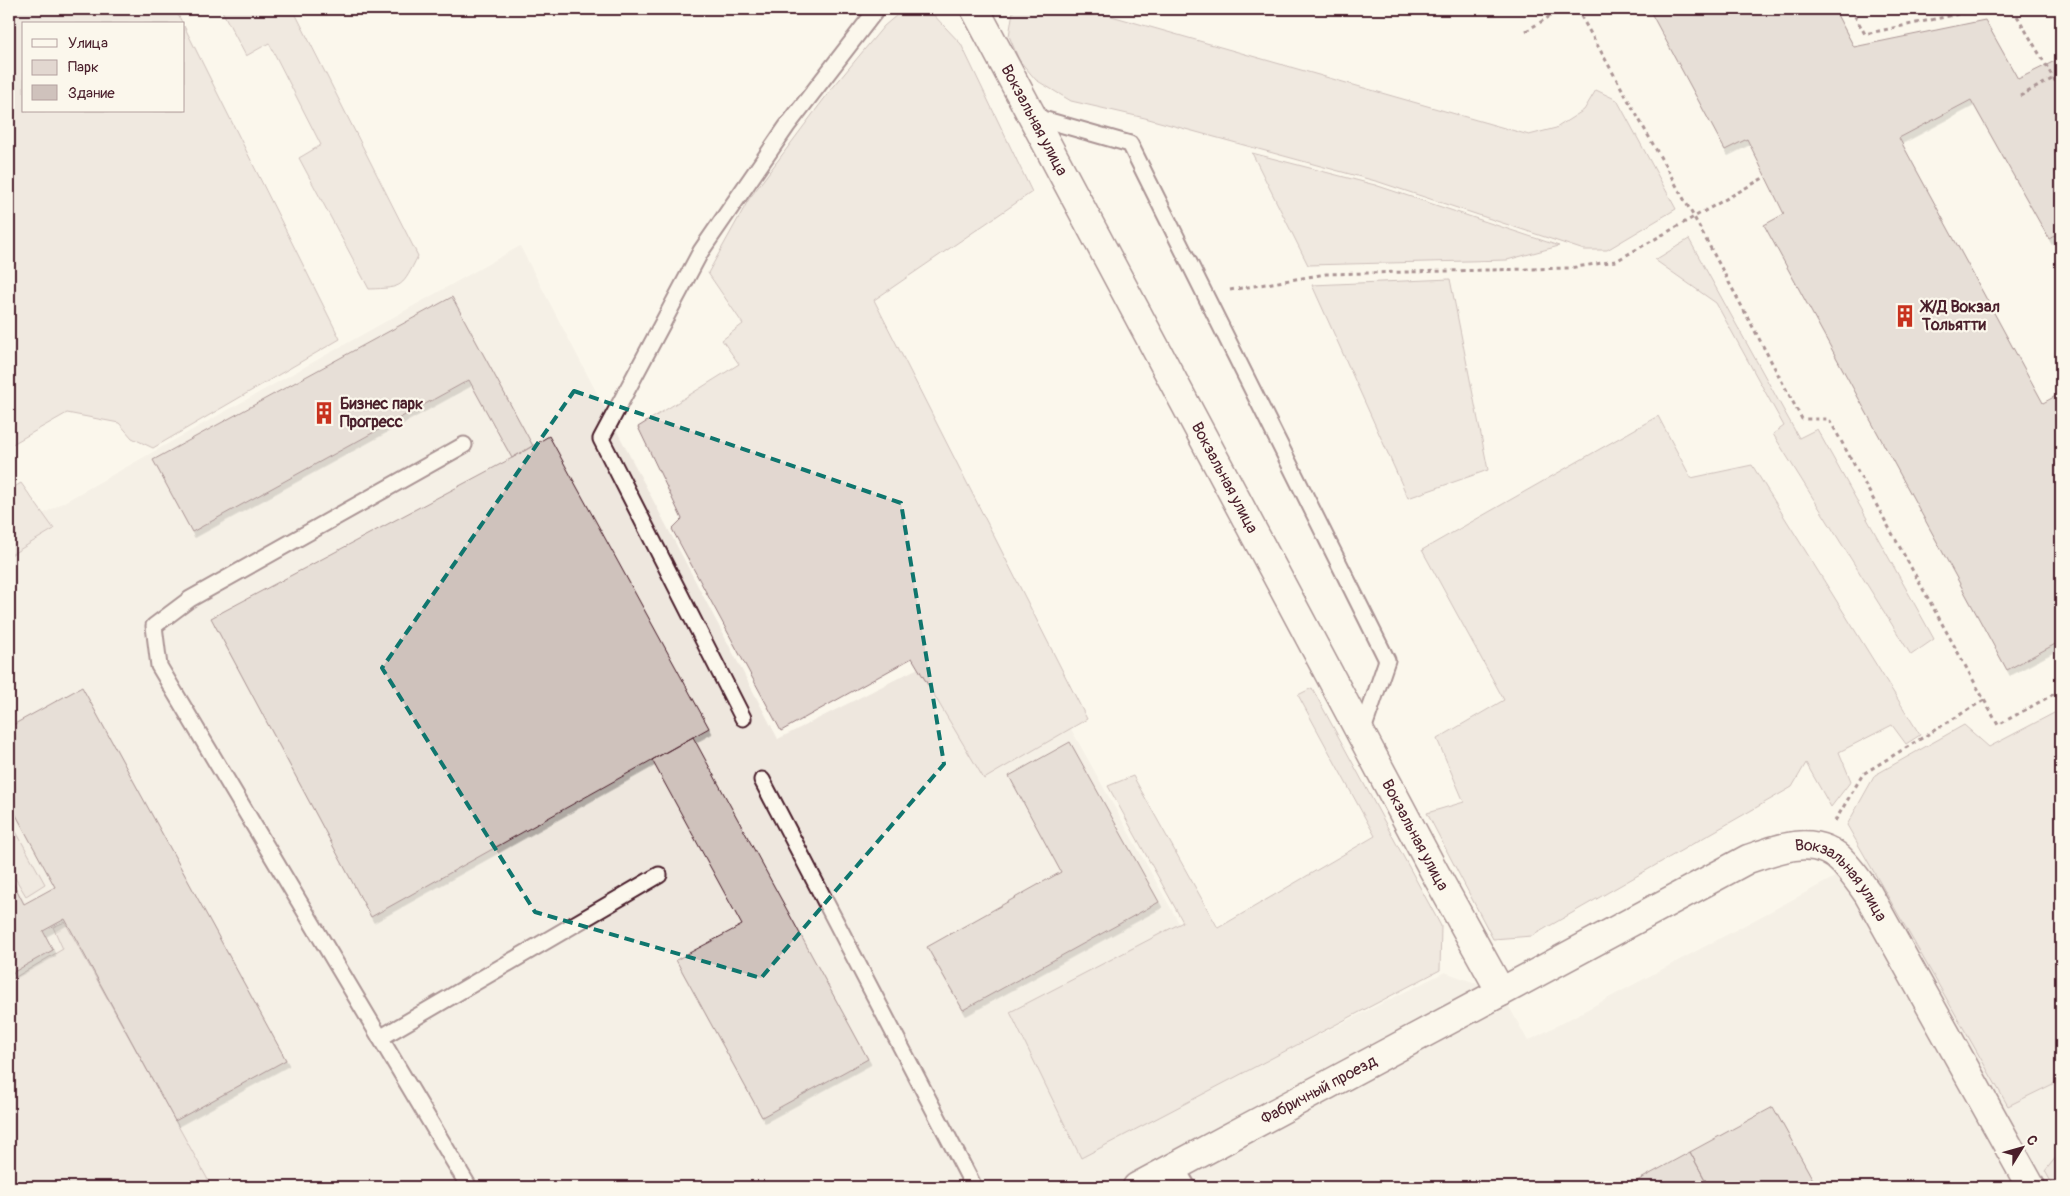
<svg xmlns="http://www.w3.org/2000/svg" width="2070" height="1196" viewBox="0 0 2070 1196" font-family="Pangolin,sans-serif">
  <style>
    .built { fill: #eee7de }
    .green { fill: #e2d7d0; stroke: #967b7e }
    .building { fill: #cfc2bc; stroke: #4a1f2b; filter: url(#shadow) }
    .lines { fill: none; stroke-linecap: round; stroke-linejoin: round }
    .service-casing { stroke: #4a1f2b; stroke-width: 19 }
    .minor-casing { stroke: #4a1f2b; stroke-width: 31 }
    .tertiary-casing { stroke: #4a1f2b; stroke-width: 31 }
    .path { stroke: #4a1f2b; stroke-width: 3; stroke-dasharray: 4 4; stroke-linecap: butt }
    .service { stroke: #fbf7ec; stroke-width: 15 }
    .minor { stroke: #fbf7ec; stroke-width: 28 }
    .tertiary { stroke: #fbf7ec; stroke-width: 28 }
    .marked { fill: none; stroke: #0f766e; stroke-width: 4; stroke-dasharray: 10 6; stroke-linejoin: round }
    .labels { text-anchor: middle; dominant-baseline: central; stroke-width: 4.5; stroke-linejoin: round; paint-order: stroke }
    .street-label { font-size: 16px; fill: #4a1f2b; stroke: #fbf7ec }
    .poi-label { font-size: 16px; font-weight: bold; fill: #4a1f2b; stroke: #fbf7ec; text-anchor: start }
  </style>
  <defs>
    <filter id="shadow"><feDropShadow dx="3" dy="5.5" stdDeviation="0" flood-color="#0004"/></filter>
  </defs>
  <rect width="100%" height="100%" fill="#fbf7ec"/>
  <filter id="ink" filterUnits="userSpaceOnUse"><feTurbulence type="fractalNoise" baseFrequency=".02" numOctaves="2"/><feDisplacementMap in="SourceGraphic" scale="10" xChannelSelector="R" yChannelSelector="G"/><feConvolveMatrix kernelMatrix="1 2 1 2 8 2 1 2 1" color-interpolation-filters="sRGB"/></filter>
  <g filter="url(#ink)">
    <path class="built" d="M520,246l258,493 233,-118 247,444 187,-93 56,20 27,49 533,-285v431h-2052v-672l7,14z"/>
    <path class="green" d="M9,9h166l8,15h-159v87h160v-85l156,313 -187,109 -21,-10 -13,-15 -52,-10 -58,33z
      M221,9h72l125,247c-16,31 -14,32 -49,33l-70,-131 22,-13 -52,-102 -23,13z
      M904,9h24l33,35 71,148 -158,108 213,419 -103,60 -72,-121 -131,73 -109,-202 10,-10 -44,-92 101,-63 -17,-24 21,-16 -35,-51 41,-74 81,-108 54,-65z
      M1016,9h71l442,126 27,-7 28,-18 12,-20 21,10 59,109 -69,41h-23l-205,-68 -234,-64 -74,-17 -35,-21 -17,-20 -10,-24 4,-25z
      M1252,153l123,32 184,61 -52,14 -199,5z
      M1689,239l110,199 18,-9 117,210 -23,16 -138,-221 11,-8 -68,-123 -61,-43z
      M1450,279l38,191 -80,28 -96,-213z
      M1658,416l33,62 61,-13 168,270 -14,9 -14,-19 -53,27 12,29 -20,26 -25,-44 -14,24 -260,149 -39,3 -66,-126 37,-11 -27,-63 67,-39 -82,-150z
      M21,483l33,46 -45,27v-66z
      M1312,688l129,238 -1,44 -359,188 -71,-146 173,-90 -75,-136 25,-10 85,152 157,-92 -77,-141z
      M2056,712l5,1v367l-53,26 -161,-281 28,-50 89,-50 25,22z
      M9,819l36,65 -19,12 -17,-28z
      M65,922l147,265h-203v-206l54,-32 -10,-22z
      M2061,1151v36h-7l-9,-16z"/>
    <path class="building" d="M1649,9h185l20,38 131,-27 33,59 43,-21v174l-12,7 -78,-139 -72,38 144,265 18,-10v248l-54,29 -243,-445 20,-11 -37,-75 -22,11z
      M452,297l81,149 -21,12 -43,-78 -277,152 -39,-72z
      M549,436l160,292 -338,189 -160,-299 301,-160z
      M82,687l204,373 -111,61 -110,-202 -22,12 10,19 -41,23 -3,-6v-92l15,29 31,-17 -46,-85v-75z
      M693,737l175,322 -106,58 -86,-157 66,-35 -90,-165z
      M1070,742l89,160 -196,108 -36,-63 134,-75 -52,-96z
      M1773,1107l44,80h-108l-19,-35z
      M1690,1152l19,35h-83z"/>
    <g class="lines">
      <defs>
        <path id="service" d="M1032,116l98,28 257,516 -26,76
          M464,445l-274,154 -36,27 5,40 310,521
          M743,718l-142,-279 100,-188 86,-125 90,-117
          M762,780l212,407
          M380,1038l279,-163
          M1176,1167l12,20"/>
        <g id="minor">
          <path id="s1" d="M1501,992l247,-133c32,-11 69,-26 96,4 9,10 17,21 24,31l163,293"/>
        </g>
        <g id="tertiary">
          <path id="s2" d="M975,9l459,862 67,121 -364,195"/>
        </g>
      </defs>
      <use href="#service" class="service-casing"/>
      <use href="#minor" class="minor-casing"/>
      <use href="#tertiary" class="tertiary-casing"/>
      <path class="path" d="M1577,9l117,208 108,202h27l169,306 63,-35
        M1851,9l14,25 117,-25
        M2013,9l48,82
        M1526,31l36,-22
        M2020,96l34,-18
        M1230,290l96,-16 243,-6 47,-7 149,-84
        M1835,821l28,-47 121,-74"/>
      <use href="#service" class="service"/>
      <use href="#minor" class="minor"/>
      <use href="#tertiary" class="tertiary"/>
    </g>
  </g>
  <path d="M0 0H2070V1196H0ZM574,391l327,112 43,261 -183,214 -226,-66 -153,-244z" fill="#fbf7ec" fill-opacity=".55" fill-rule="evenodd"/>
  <path class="marked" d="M574,391l327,112 43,261 -183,214 -226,-66 -153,-244z"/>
  <defs>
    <symbol id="building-bare" viewBox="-9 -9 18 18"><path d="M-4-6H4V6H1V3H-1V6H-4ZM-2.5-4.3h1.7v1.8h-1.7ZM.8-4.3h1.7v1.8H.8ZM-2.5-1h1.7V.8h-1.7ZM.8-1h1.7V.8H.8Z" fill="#c8321e" stroke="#fbf7ec" stroke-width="2.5" paint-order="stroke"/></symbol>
  </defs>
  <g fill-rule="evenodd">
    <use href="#building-bare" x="1889" y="300" width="32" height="32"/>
    <use href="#building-bare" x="308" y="397" width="32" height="32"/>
  </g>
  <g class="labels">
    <g class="street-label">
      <text stroke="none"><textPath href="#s2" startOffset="126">Вокзальная улица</textPath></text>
      <text stroke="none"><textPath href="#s2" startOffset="531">Вокзальная улица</textPath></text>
      <text stroke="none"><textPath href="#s2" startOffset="936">Вокзальная улица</textPath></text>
      <text stroke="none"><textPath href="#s1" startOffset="391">Вокзальная улица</textPath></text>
      <text transform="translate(1319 1090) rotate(-28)">Фабричный проезд</text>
    </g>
    <g class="poi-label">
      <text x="1922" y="307">Ж/Д Вокзал<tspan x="1922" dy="18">Тольятти</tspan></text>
      <text x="340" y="404">Бизнес парк<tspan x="340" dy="18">Прогресс</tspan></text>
    </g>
  </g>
  <rect width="2070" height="1196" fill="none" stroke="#fbf7ec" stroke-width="30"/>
  <rect x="15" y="15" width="2040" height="1166" fill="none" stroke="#4a1f2b" stroke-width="2" filter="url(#ink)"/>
  <rect x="22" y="22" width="162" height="90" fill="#fbf7ec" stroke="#b4a19f"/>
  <rect x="32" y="39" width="25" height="8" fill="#fbf7ec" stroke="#b4a19f"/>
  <text x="68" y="48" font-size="15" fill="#4a1f2b">Улица</text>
  <rect x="32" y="60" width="25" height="15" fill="#e2d7d0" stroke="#b4a19f"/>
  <text x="68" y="72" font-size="15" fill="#4a1f2b">Парк</text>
  <rect x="32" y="85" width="25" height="15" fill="#cfc2bc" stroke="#b4a19f"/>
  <text x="68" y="98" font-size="15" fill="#4a1f2b">Здание</text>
  <g transform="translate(2022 1148) rotate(53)" stroke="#fbf7ec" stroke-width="4" paint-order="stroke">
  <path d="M0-4L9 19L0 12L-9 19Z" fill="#4a1f2b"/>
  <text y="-8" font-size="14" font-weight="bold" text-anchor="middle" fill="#4a1f2b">С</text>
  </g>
</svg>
